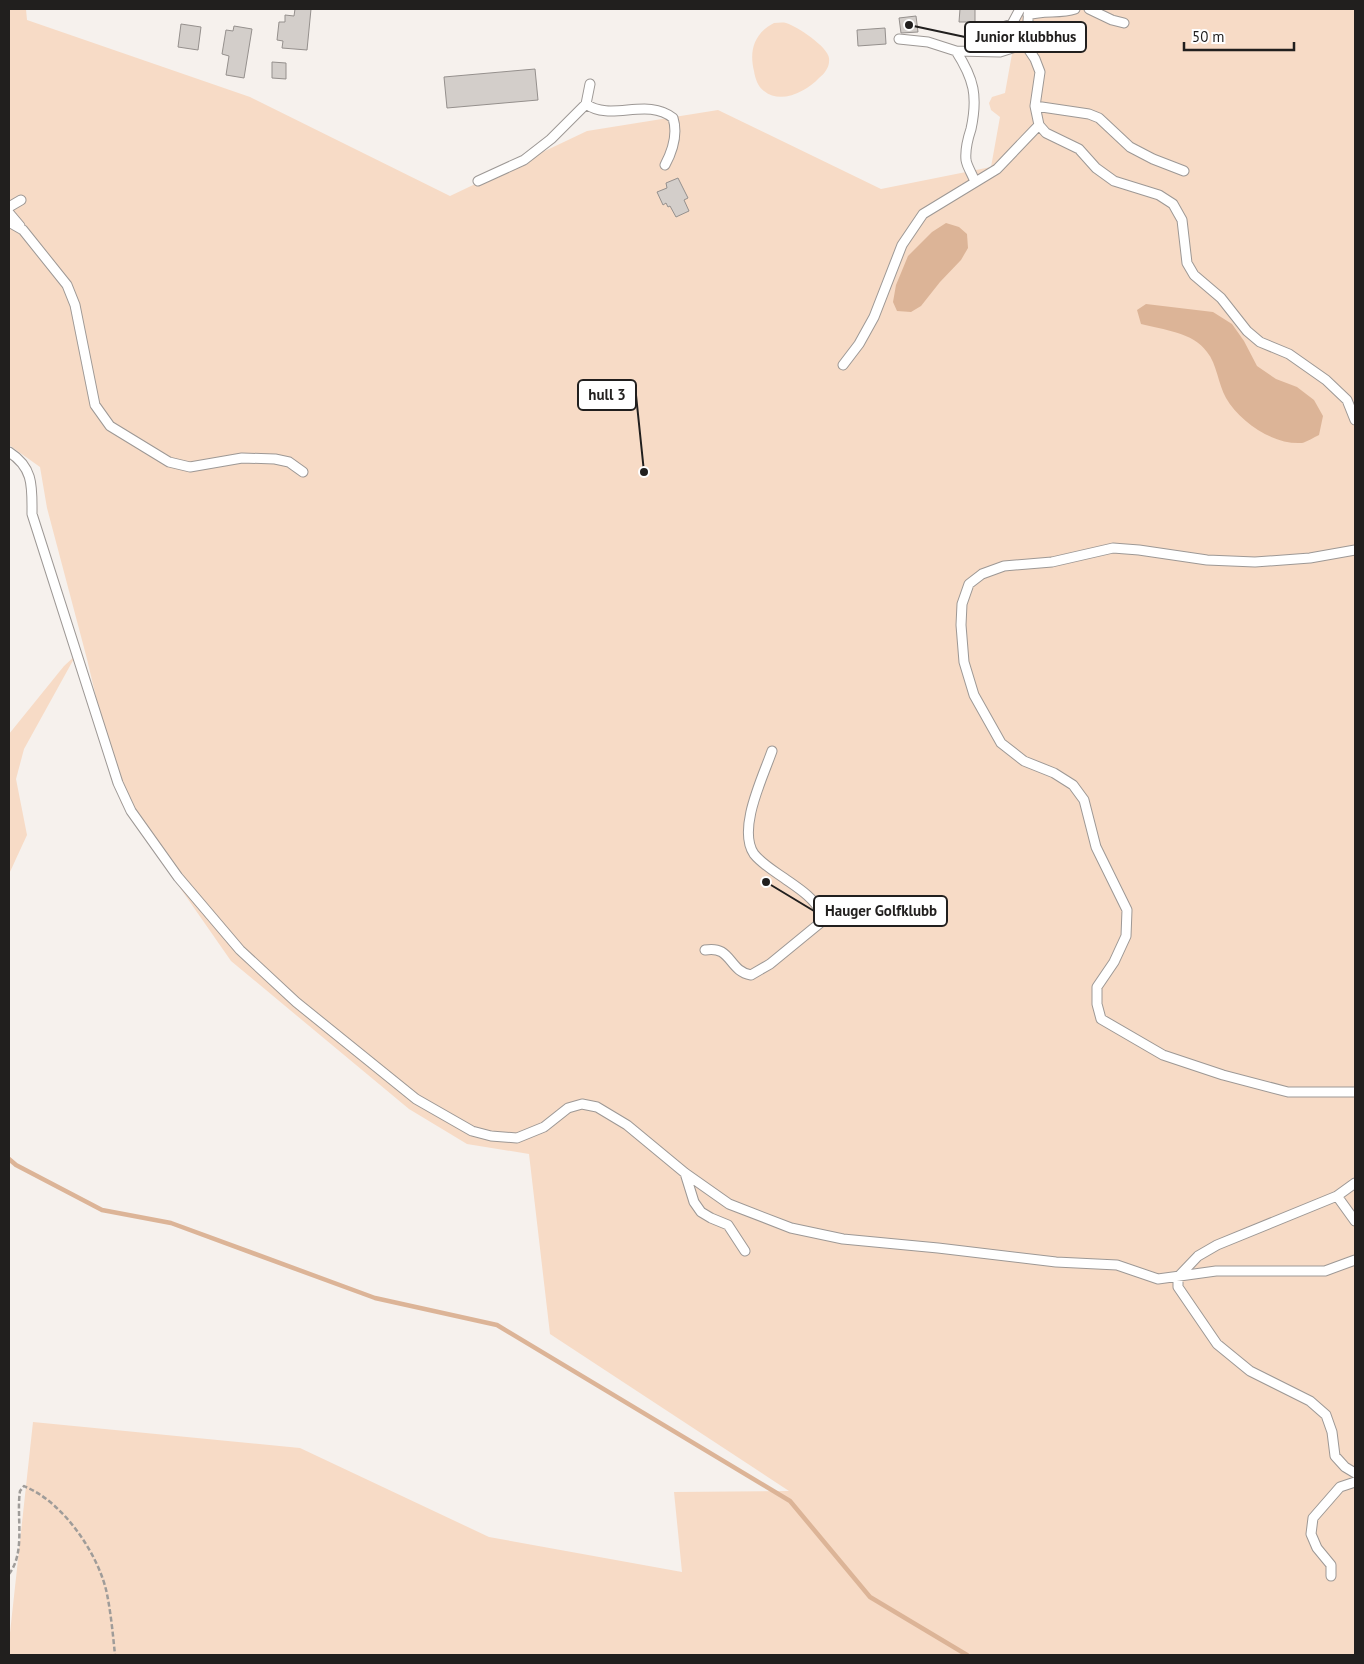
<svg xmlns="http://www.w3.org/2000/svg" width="1364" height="1664" viewBox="0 0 1364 1664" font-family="'PT Sans',sans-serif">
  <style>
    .green { fill: #f7dbc6 }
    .water { fill: #dcb497 }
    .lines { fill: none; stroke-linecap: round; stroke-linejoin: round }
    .stream { stroke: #dcb497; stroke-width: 4.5 }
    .building { fill: #d3ceca; stroke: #95908d }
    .lane-casing { stroke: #9d9895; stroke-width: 11 }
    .path { stroke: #9f9c99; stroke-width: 2.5; stroke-dasharray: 5 2.5; stroke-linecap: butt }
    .lane { stroke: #fff; stroke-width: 9 }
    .leader { fill: none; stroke: #211f1e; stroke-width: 2 }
    .callout-dot { fill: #211f1e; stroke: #fff; stroke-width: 2 }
    .callout { fill: #fff; stroke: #211f1e; stroke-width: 2 }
    .callout-label { font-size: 15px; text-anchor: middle; font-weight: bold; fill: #211f1e }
  </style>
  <rect width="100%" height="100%" fill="#f6f1ed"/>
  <path class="green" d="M9,9h17l1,11 223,77 200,99 137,-65 131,-21 163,79 110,-22 9,-50 -9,-7 -2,-7 3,-6 13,-4 15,-84h335v1646h-1346v-13l24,-220 267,26 189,89 193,35 -8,-80 115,-1 -239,-157 -21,-180 -62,-10 -58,-35 -178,-148 -110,-158 -34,-144 -40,-151 -7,-41 -31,-22z
    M774,23c4,0 8,-1 12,0 11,3 42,24 43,35 1,9 -4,15 -10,20 -12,13 -38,27 -55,13 -6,-4 -9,-13 -10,-20 -5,-20 0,-38 20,-48z
    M76,655l-52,94 -8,30 11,56 -18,39v-140l55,-68z"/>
  <path class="water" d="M946,223l13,4 8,7 1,14 -7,12 -21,22 -19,24 -10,6 -14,-1 -4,-9 3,-17 12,-29 24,-24z
    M1146,304l67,8 19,12 12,17 13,25 19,13 21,8 17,13 9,16 -4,19c-5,2 -12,7 -17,8 -29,2 -62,-21 -76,-45 -8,-14 -9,-34 -19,-46 -14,-20 -44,-22 -66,-28l-4,-14z"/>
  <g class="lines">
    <path class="stream" d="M9,1159l7,6 86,45 69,13 204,75 122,27 293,176 80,96 97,58"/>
  </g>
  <path class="building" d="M295,9h16l-4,41 -25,-2 1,-7 -6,-1 2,-18h6v-7l9,1z
    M960,9h15v13h-16z
    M916,16l2,16 -17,1 -2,-15z
    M181,24l20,3 -3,23 -20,-3z
    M234,26l18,3 -8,49 -18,-3 3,-19 -7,-2 4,-24 7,1z
    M885,28l1,16 -28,2 -1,-16z
    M272,62l14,1v16l-14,-1z
    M535,69l3,31 -91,8 -3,-31z
    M678,178l10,20 -4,2 5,11 -13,6 -6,-11 -2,1 -2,-4 -3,2 -6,-13 10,-4 -1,-5z"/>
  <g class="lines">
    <defs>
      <path id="lane" d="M1089,9l23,11 12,3
        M1028,15c16,-5 32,-1 47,-6
        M993,27l7,1 12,-4 8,-15
        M899,39l29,3 28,9 44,1 25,-8 10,15 5,13 -5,34 4,19 7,8 33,16 17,19 18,13 45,14 14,9 9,16 5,43 7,12 27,23 26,33 13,11 29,12 37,26 21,20 8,20
        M1025,44c0,-12 5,-23 3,-35
        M956,51c18,28 22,45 15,78 -3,9 -6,21 -5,31 1,7 7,15 9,22
        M586,104c25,18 61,-7 87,14 5,16 0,32 -8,47
        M1035,106l54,8 10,4 31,29 23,12 31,12
        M478,181l46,-21 27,-21 35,-35 4,-20
        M9,207l12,-7
        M9,213l11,13
        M9,222l14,8 44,55 8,20 20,100 15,21 59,36 21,5 52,-9 33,1 14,3 14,10
        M843,365l16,-21 15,-27 28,-72 21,-31 74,-45 42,-44
        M9,452c25,16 23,35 23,62l86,269 13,28 47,66 62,73 56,52 120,97 56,32 19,5 26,2 27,-11 24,-19 14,-4 15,3 30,18 58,48 44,31 62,24 52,11 95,9 118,14 61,3 41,14 58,-8h109l30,-11
        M1355,550l-45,8 -55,4 -48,-2 -68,-10 -26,-2 -61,14 -48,4 -22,8 -13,10 -7,20 -1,21 3,37 10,33 27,48 23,18 30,12 19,12 11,15 12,47 31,63 -1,26 -12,26 -17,25v17l4,15 62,36 60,20 65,17h67
        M772,751c-9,26 -35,78 -18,103 8,10 20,17 30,24 14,10 29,19 37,34
        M705,950c27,-5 23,21 46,25l19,-11 50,-41
        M685,1173l9,29 7,10 10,6 17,7 17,26
        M1355,1183l-18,13 -120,49 -19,11 -20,21v10l39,57 33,27 60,30 16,14 6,17 3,24 10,11 10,6
        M1337,1196l18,25
        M1331,1576v-11l-14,-17 -6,-14 2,-16 27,-31 15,-5"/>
    </defs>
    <use href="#lane" class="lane-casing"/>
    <path class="path" d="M9,1574c17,-22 7,-57 11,-83l4,-5 2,1c38,16 73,68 81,107 4,20 6,41 8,61"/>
    <use href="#lane" class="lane"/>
  </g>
  <path class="leader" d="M909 25L965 37M644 472L636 395M766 882L814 911"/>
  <g class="callout-dot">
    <circle cx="909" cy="25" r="5"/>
    <circle cx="644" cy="472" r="5"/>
    <circle cx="766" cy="882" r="5"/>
  </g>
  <g class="callout">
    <rect x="965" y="22" width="121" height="30" rx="5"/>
    <rect x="578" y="380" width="58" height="30" rx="5"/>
    <rect x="814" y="896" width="133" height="30" rx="5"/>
  </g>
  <g class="callout-label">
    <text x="1026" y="42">Junior klubbhus</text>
    <text x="607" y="400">hull 3</text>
    <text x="881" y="916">Hauger Golfklubb</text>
  </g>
  <rect width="1364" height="1664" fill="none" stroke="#211f1e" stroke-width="20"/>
  <path d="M1184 42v8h110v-8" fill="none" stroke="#211f1e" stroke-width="2.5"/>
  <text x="1192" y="42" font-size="15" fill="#211f1e" stroke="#ffffff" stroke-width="4" paint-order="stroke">50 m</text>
</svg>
